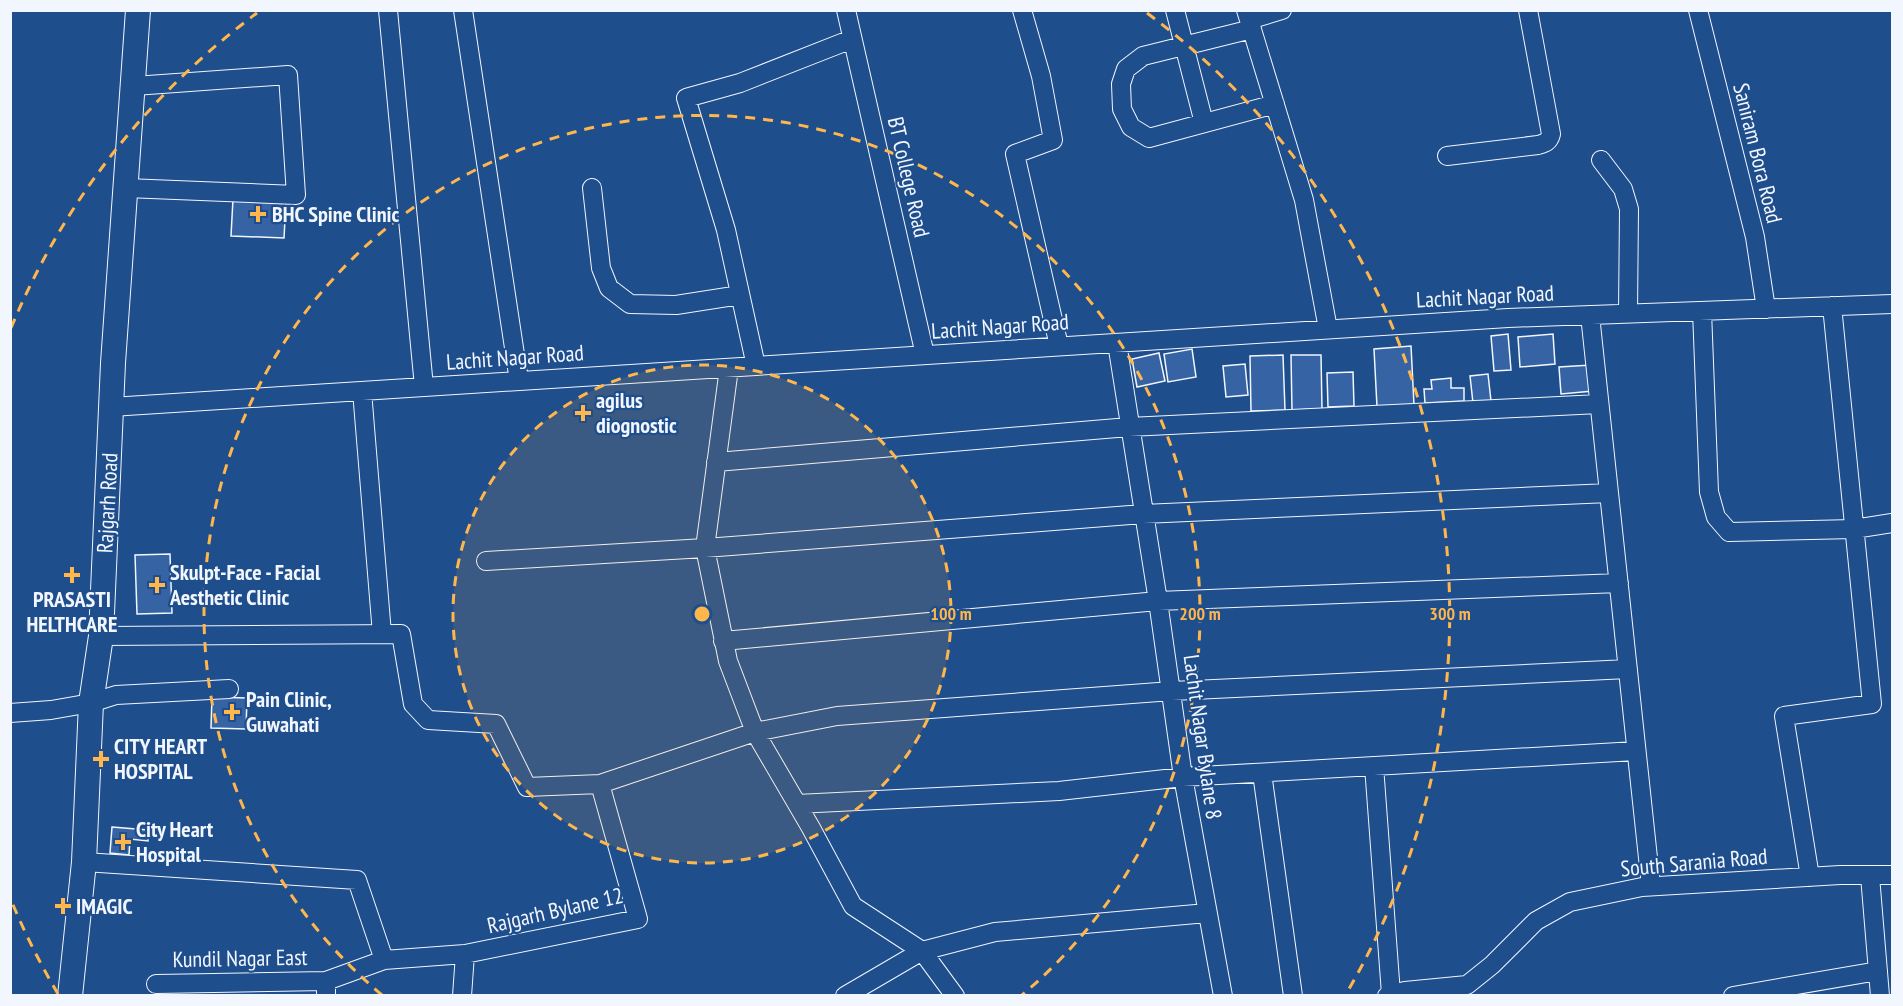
<svg xmlns="http://www.w3.org/2000/svg" width="1903" height="1006" viewBox="0 0 1903 1006" font-family="'PT Sans Narrow',sans-serif">
  <style>
    .building { fill: #3563a3; stroke: #f2f6ff; stroke-width: 1.5 }
    .lines { fill: none; stroke-linecap: round; stroke-linejoin: round }
    .minor-casing { stroke: #f2f6ff; stroke-width: 20 }
    .major-casing { stroke: #f2f6ff; stroke-width: 26 }
    .minor { stroke: #1f4e8c; stroke-width: 18 }
    .major { stroke: #1f4e8c; stroke-width: 24 }
    .ring { fill: none; stroke: #ffb74d; stroke-width: 3; stroke-dasharray: 10 8 }
    .poi-dot { fill: #ffb74d; stroke: #1f4e8c; stroke-width: 2 }
    .labels { text-anchor: middle; dominant-baseline: central; stroke-width: 4.5; stroke-linejoin: round; paint-order: stroke }
    .street-label { font-size: 22px; fill: #f2f6ff; stroke: #1f4e8c }
    .poi-label { font-size: 22px; font-weight: bold; fill: #f2f6ff; stroke: #1f4e8c; text-anchor: start }
    .centre { fill: #ffb74d; stroke: #1f4e8c; stroke-width: 3 }
    .ring-label { font-size: 18px; text-anchor: middle; font-weight: bold; fill: #ffb74d; stroke: #1f4e8c; stroke-width: 4.5; stroke-linejoin: round; paint-order: stroke }
  </style>
  <rect width="100%" height="100%" fill="#1f4e8c"/>
  <path class="building" d="M233,199l53,2 -2,37 -53,-2z
    M1508,334l3,36 -17,1 -3,-35z
    M1553,334l2,30 -35,3 -2,-30z
    M1411,346l3,59 -37,2 -3,-58z
    M1192,349l4,28 -28,5 -4,-28z
    M1159,353l6,28 -28,6 -5,-28z
    M1283,355l2,55 -34,1 -1,-55z
    M1291,355h30l1,54 -30,1z
    M1245,364l3,31 -22,2 -3,-31z
    M1591,365l2,26 -32,3 -2,-27z
    M1353,372l1,34 -26,1 -1,-34z
    M1488,374l3,27 -18,2 -3,-27z
    M1451,378v10h13v13l-39,2 -1,-14h8l-1,-9z
    M170,554l2,59 -35,1 -2,-59z
    M212,697l35,1 -1,31 -35,-1z
    M112,827l36,3v11l-18,-2 -1,16 -19,-2z"/>
  <g class="lines">
    <defs>
      <path id="minor" d="M388,10l36,377
        M463,10l56,371
        M846,10l79,345
        M1022,10l19,66 12,64 -38,14 44,192
        M1175,10l29,113
        M1246,10l58,190 24,129
        M1698,10l57,227 11,72
        M1249,20l33,-10
        M1252,29l-109,27 -17,13 -5,15 1,25 9,18 18,11 126,-34
        M1447,156l91,-11c7,-2 11,-3 13,-11l-23,-124
        M1601,160l22,29 6,20 -1,104
        M126,188l170,7 -8,-120 -154,11
        M592,188l9,80 8,20 21,16 46,1 64,-10
        M1702,311l7,181 7,25 13,15 125,-3 38,-6
        M1590,315l61,571
        M1117,343l41,258 25,176 40,219
        M756,366l-30,-136 -40,-132 54,-15 112,-44
        M729,368l-24,180 23,113 27,71 82,-16 335,-25 456,-22
        M362,391l20,243
        M111,407l1397,-89 384,-14
        M716,462l413,-35 470,-23
        M486,561l219,-13 438,-34 466,-21
        M101,636l300,-2 12,70 15,16 68,4 31,63 73,-3
        M723,641l435,-40 461,-18
        M10,713l41,-3 40,-7 25,-8 113,-6
        M1374,766l17,228
        M1262,773l31,223
        M797,804l262,-13 124,-14 453,-26
        M84,862l273,18 27,80 81,-6 173,-35 -38,-135 155,-52 56,96 42,78 69,45 33,45
        M1870,876l10,120
        M1810,877l-26,-161 88,-12 -40,-398
        M156,984l170,-3
        M326,996v-15l58,-21
        M462,996l3,-42
        M845,996l77,-45 73,-19 212,-19
        M1387,996l18,-5 62,-6 25,-20 44,-44 34,-19 72,-15 198,-12h52
        M1733,996l145,-25"/>
      <path id="major" d="M70,996l14,-134 7,-159 10,-67 12,-273 25,-353"/>
    </defs>
    <use href="#minor" class="minor-casing"/>
    <use href="#major" class="major-casing"/>
    <use href="#minor" class="minor"/>
    <use href="#major" class="major"/>
  </g>
  <circle cx="702" cy="614" r="249" fill="#ffb74d" fill-opacity=".12"/>
  <g class="ring">
    <circle cx="702" cy="614" r="249"/>
    <path d="M382 995A498 498 0 1 1 1022 995"/>
    <path d="M58 994A748 748 0 0 1 11 900M11 328A748 748 0 0 1 257 13M1147 13A748 748 0 0 1 1346 994"/>
  </g>
  <g class="poi-dot">
    <path d="M255 205h6v6h6v6h-6v6h-6v-6h-6v-6h6z"/>
    <path d="M580 404h6v6h6v6h-6v6h-6v-6h-6v-6h6z"/>
    <path d="M69 566h6v6h6v6h-6v6h-6v-6h-6v-6h6z"/>
    <path d="M154 576h6v6h6v6h-6v6h-6v-6h-6v-6h6z"/>
    <path d="M229 703h6v6h6v6h-6v6h-6v-6h-6v-6h6z"/>
    <path d="M98 750h6v6h6v6h-6v6h-6v-6h-6v-6h6z"/>
    <path d="M120 833h6v6h6v6h-6v6h-6v-6h-6v-6h6z"/>
    <path d="M60 897h6v6h6v6h-6v6h-6v-6h-6v-6h6z"/>
  </g>
  <g class="labels">
    <g class="street-label">
      <text transform="translate(1758 153) rotate(76)">Saniram Bora Road</text>
      <text transform="translate(909 177) rotate(77)">BT College Road</text>
      <text transform="translate(1485 296) rotate(-3)">Lachit Nagar Road</text>
      <text transform="translate(1000 326) rotate(-4)">Lachit Nagar Road</text>
      <text transform="translate(515 357) rotate(-4)">Lachit Nagar Road</text>
      <text transform="translate(107 503) rotate(-87)">Rajgarh Road</text>
      <text transform="translate(1203 737) rotate(82)">Lachit Nagar Bylane 8</text>
      <text transform="translate(1694 862) rotate(-5)">South Sarania Road</text>
      <text transform="translate(555 910) rotate(-13)">Rajgarh Bylane 12</text>
      <text transform="translate(240 958) rotate(-1)">Kundil Nagar East</text>
    </g>
    <g class="poi-label">
      <text x="272" y="214">BHC Spine Clinic</text>
      <text x="596" y="400">agilus<tspan x="596" dy="25">diognostic</tspan></text>
      <text x="170" y="572">Skulpt-Face - Facial<tspan x="170" dy="25">Aesthetic Clinic</tspan></text>
      <text x="72" y="599" text-anchor="middle">PRASASTI<tspan x="72" dy="25">HELTHCARE</tspan></text>
      <text x="246" y="699">Pain Clinic,<tspan x="246" dy="25">Guwahati</tspan></text>
      <text x="114" y="746">CITY HEART<tspan x="114" dy="25">HOSPITAL</tspan></text>
      <text x="136" y="829">City Heart<tspan x="136" dy="25">Hospital</tspan></text>
      <text x="76" y="906">IMAGIC</text>
    </g>
  </g>
  <circle cx="702" cy="614" r="9" class="centre"/>
  <g class="ring-label">
    <text x="951" y="620">100 m</text>
    <text x="1200" y="620">200 m</text>
    <text x="1450" y="620">300 m</text>
  </g>
  <rect width="1903" height="1006" fill="none" stroke="#f2f6ff" stroke-width="24"/>
</svg>
